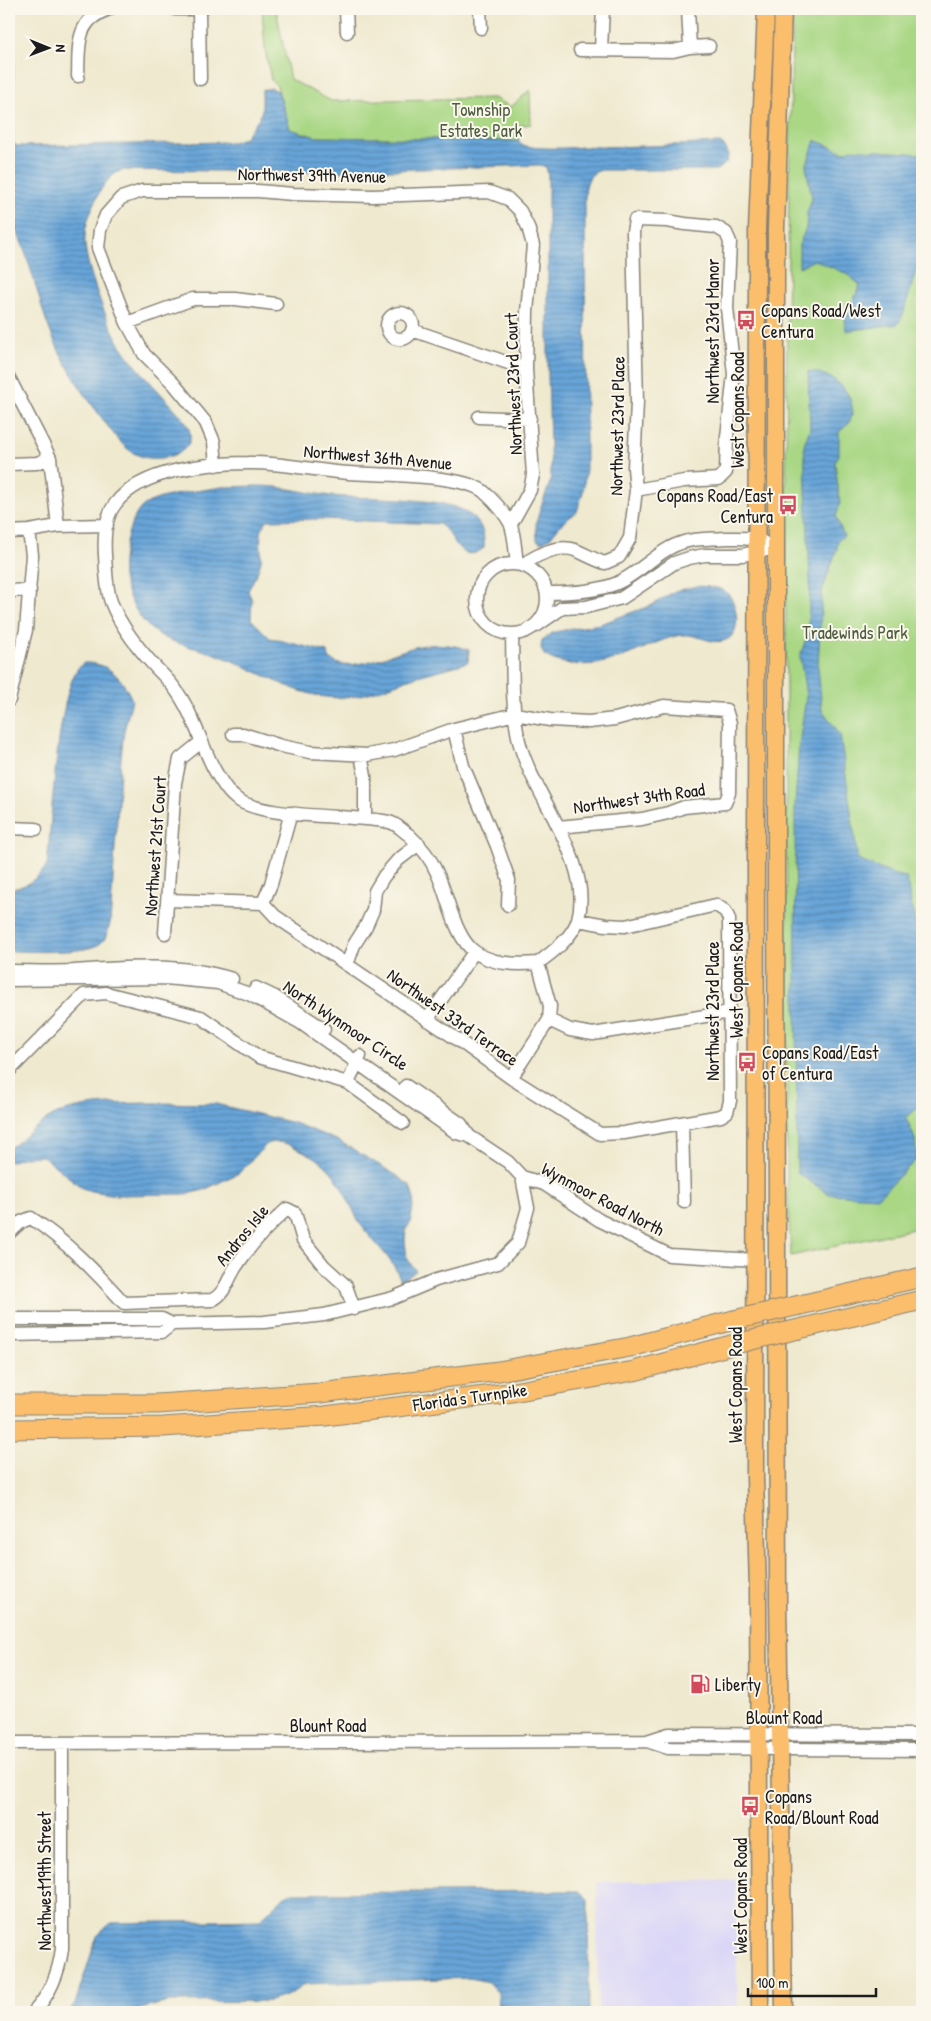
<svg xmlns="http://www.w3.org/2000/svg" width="931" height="2021" viewBox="0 0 931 2021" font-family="'Patrick Hand',sans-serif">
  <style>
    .built { fill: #dad6f7 }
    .green { fill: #a9d784; stroke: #627a50 }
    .water { fill: url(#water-rules); stroke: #42607a }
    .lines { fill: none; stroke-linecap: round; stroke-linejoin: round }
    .minor-casing { stroke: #868276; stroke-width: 15 }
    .major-casing { stroke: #868276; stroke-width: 19 }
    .highway-casing { stroke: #868276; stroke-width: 21 }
    .minor { stroke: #fff; stroke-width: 12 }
    .major { stroke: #fabe6d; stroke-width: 16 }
    .highway { stroke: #fabe6d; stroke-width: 19 }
    .highway-bridge-casing { stroke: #868276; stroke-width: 21; stroke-linecap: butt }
    .highway-bridge { stroke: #fabe6d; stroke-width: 19 }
    .labels { text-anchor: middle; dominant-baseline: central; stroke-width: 4; stroke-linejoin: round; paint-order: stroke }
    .park-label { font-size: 18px; fill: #4d5d40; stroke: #fbf7ec }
    .street-label { font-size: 18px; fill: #1c1c1c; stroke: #fbf7ec }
    .poi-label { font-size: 18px; fill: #1c1c1c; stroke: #fbf7ec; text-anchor: start }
  </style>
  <defs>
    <pattern id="water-rules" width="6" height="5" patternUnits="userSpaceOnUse" patternTransform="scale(1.25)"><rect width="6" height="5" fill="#67a4d8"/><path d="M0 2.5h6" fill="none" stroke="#5485ae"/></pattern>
  </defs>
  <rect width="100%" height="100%" fill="#fbf7ec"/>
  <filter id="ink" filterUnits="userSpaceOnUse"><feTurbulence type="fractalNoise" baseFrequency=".02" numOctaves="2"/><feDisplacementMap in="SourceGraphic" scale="10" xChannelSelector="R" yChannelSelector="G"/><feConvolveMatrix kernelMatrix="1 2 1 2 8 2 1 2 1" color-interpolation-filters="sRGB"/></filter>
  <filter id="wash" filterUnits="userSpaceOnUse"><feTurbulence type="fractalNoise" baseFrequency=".0096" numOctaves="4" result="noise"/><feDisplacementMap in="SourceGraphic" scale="20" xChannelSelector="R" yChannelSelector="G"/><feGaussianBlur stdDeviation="1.12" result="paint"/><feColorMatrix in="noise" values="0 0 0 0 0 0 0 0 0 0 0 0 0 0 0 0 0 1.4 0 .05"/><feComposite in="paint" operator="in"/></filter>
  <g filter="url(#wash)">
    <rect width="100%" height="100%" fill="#efe9cf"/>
    <path class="built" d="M735,1880l3,132h-140l-1,-130z"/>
    <path class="green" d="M262,9h14l14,70 41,22 163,-3 17,9 19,-17 1,34 -13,2 1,15h-72l-4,-2 -127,-2 -26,-8 -13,-43 -6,-6 -6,-31z
      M793,9h129v1218l-131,29 -4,-78c0,-389 -5,-780 6,-1169z"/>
    <path class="water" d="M9,9h5l-1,132 1,3 4,2 215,-4 11,-4 15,-20 3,-8v-20l9,-2 7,3 12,38 26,8 127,2 4,2h72l2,4c20,5 44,3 65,2 45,0 89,-2 134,-4 8,5 9,11 7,19l-5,5 -6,3h-114c-17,3 -17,20 -17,34l1,265 -3,23 -6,20 -15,11 -12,15 -9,5 -4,-3 -1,-16 4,-15 11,-29 -3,-105v-200l-2,-8 -6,-2 -211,7 -207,-2c-14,6 -22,19 -28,34 -4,10 -9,21 -9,33 -2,22 19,77 30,98 13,26 48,60 68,83 17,23 2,37 -22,40 -30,3 -41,-16 -57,-37 -23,-30 -44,-63 -57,-98 -12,-36 -20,-75 -38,-108z
      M815,140l29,12 8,-3 70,5v96l-19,65 -5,9 -52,7 -1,-11 15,-35 -13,-11 -32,-14 -16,7v-22l7,-17 1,-15 5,-15 -6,-31z
      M808,371c6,1 13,2 19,5 17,7 31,27 23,45 -2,4 -8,8 -11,11v23l-4,7 5,42 -4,13 8,19 -6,4 -1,9 -15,42 -4,76 4,43 18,24 18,126 37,15 11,2 12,62 4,7v158l-16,14 9,21 2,20 -39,38 -49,-3 -32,-21 -2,-368 4,-60 7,-49 -6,-40 8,-23 2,-52 -6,-137 6,-15z
      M222,487c18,0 36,-2 54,0 19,2 37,7 56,9 33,3 106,0 132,15 16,9 21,19 20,37 -26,19 -28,-14 -45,-24l-118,-5 -54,1c-10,13 -5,26 -6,40 -1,10 -9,22 -13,31l4,9 -1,19 19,19 58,14 1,6c17,19 69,-8 90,-12 17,-3 34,-2 50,4l-1,12c-14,5 -29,8 -43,12 -33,9 -64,28 -99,23 -37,-5 -69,-27 -103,-40 -24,-10 -52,-11 -73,-29 -12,-11 -22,-30 -26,-46 -5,-18 4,-62 18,-75 12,-12 63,-17 80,-20z
      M698,586c9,1 21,0 29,7 10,9 16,40 -1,47 -14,6 -29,-7 -44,-5 -16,2 -32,11 -47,17 -28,12 -63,20 -91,3l-3,-7 1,-8 12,-8 46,-8 52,-19 23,-14z
      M84,663c24,-1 39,15 48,37l-8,31 -3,27 -11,166c-2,6 -3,14 -8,18 -12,13 -74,9 -93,9v-62c16,-1 30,-11 38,-24 4,-32 10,-191 37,-202z
      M152,1103l64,1 78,19 45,18 57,34 14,11 4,13 -3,21 -5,10 -1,10 2,18 9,13 -15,9c-10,-24 -26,-35 -40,-55 -4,-5 -6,-12 -9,-17 -16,-32 -22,-46 -56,-60 -9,-5 -19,-8 -29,-4l-28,29 -35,17 -17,4 -71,1 -25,-4 -9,-3 -39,-32 -19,1 -15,5v-14c15,-9 27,-23 44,-32 29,-14 66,-12 99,-13z
      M579,1891l9,8 1,113h-90l-1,-19 -10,-11 -18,-4 -165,6 -16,11 -19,6 -101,1 -29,7 -6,3h-65l6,-8 22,-68 14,-13 149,-3 28,-27z"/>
  </g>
  <g filter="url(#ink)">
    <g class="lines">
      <defs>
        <path id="minor" d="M175,9h27
          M199,9l1,70
          M346,9l1,23
          M480,9l1,19
          M688,9l2,38
          M601,49l2,-40
          M580,50l93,1 17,-4 19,-1
          M78,76c1,-30 -3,-56 31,-67
          M387 326a13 13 0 1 1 26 0a13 13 0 1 1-26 0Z
          M127,323l66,-24h42l41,5
          M412,330l114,39
          M9,378l41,80 8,68
          M479,417l51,2
          M9,464l28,-1 13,-5
          M216,465l-2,-23 -8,-19 -32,-39 -30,-30 -17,-31 -29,-75 2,-18 6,-15 15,-17 21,-7h116l35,3 80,2 116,-4 19,7 12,12 8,16 5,18 -6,67 -1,57 7,106 -3,15 -19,34
          M9,532l20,-1 29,-5 49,-1
          M517,563c-2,-12 -2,-29 -7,-40 -6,-11 -18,-24 -27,-32 -23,-17 -104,-16 -134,-18 -34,-2 -68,-11 -101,-10 -39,0 -106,6 -132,40 -11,13 -12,36 -11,52 1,15 1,33 6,47 11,28 34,55 55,76 24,25 32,59 47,89 5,9 12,22 20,29 24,24 121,18 156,26 8,2 13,8 20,13 11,10 22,24 28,38 11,22 17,64 38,79 18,13 42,13 63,11
          M477 599a35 35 0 1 1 70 0a35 35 0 1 1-70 0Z
          M522,565c15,-10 35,-21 53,-15 10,4 20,10 30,13l14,-6 11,-19 6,-48 -2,-22 3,-66 -4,-170 2,-12 32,1 18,3 31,3 10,6 4,9 -3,66 7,66 -7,63 -1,35 -7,7 -35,2 -48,9
          M9,591l21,-1
          M547,593c23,0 47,-1 68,-9 25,-10 43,-35 69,-42 13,-4 28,-3 42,-4 12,0 26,-1 37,4
          M536,626l26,-18 24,-1 36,-9 52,-35 15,-5 16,-3h37l34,-7
          M9,700l17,-70 6,-75 -3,-24
          M454,729l9,37 34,80 12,34 -1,25
          M233,734h10l38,12 29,6 58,3 26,-5 60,-21 61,-15 35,6 39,2 26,-3 49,-13 62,4 4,13 -1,70 -4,10 -41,4 -16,6 -26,6 -84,8
          M361,755l4,21v42
          M9,828l27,1
          M168,900l95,3 12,13 186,126 50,36 89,56 24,-1 97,-17 6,-4 3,-11 -1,-182 -4,-8 -9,-6 -91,21 -19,-1 -28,-5
          M263,903l8,-19 20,-71
          M165,933l10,-150 5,-24 21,-17
          M347,965l7,-20 12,-19 7,-16 2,-19 9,-15 14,-16 21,-16
          M9,971c21,0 43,1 65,0 52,-4 108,-8 158,8
          M9,980l156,-2 53,5 31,11 52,29 156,110 12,3 39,26 14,15 6,31 -10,35 -20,20 -62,17 -43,18 -69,17 -60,7 -92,2 -10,-5h-153
          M256,988l19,9 49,32
          M427,1020l47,-68
          M549,1020l21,10 23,4 137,-22
          M9,1071l75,-76 22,-2 95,24 58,40 89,26 12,-27
          M511,1078l38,-58 1,-14 -12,-43c15,-11 35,-26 40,-44 16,-57 -46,-124 -59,-178 -8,-34 -6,-71 -7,-106
          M348,1083l55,40
          M406,1086l55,38 8,12
          M682,1123l2,79
          M522,1177l22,7 55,36 70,35 87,5
          M9,1233l12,-11 10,-4c35,23 65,54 93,85l88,-3c13,-6 16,-21 23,-32 14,-22 33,-42 52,-59l8,4 8,27 21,26 22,20 8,23
          M9,1335l153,-3 10,-8
          M647,1741l22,-7 253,1
          M9,1743l638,-2 21,7 254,2
          M34,2012c16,-18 25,-40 28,-63v-206"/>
        <path id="major" d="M783,9l-7,220v651l2,720 6,412
          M760,2012l-2,-421 -3,-114 2,-1248 9,-220"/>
        <path id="highway" d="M800,1305l122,-28
          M799,1329l123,-29
          M9,1404h148l163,-11 179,-22 131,-24 104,-27
          M9,1429l154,-2 162,-11 176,-22 133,-23 101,-27"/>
      </defs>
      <use href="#minor" class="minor-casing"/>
      <use href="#major" class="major-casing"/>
      <use href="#highway" class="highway-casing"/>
      <use href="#minor" class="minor"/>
      <use href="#major" class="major"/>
      <use href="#highway" class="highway"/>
      <defs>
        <path id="highway-bridge" d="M734,1320l66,-15
          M735,1344l64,-15"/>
      </defs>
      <use href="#highway-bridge" class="highway-bridge-casing"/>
      <use href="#highway-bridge" class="highway-bridge"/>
    </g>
  </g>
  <defs>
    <symbol id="bus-bare" viewBox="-9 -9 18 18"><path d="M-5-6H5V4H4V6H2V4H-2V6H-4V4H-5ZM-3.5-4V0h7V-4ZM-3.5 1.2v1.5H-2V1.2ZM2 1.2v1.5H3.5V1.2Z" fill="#d1495b" stroke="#fbf7ec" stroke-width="2.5" paint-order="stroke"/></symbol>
    <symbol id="fuel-bare" viewBox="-9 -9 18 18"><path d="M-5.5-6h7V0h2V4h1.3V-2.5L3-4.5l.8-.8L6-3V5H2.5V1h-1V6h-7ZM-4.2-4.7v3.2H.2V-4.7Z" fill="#d1495b" stroke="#fbf7ec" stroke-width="2.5" paint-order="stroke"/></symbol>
  </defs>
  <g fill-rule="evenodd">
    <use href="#bus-bare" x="732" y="306" width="28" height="28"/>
    <use href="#bus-bare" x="774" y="491" width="28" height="28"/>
    <use href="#bus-bare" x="733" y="1048" width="28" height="28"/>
    <use href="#fuel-bare" x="686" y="1670" width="28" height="28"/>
    <use href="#bus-bare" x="736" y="1792" width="28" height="28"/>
  </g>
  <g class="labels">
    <g class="park-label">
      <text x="481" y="109">Township<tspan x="481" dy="21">Estates Park</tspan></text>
      <text x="855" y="632">Tradewinds Park</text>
    </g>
    <g class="street-label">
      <text transform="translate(312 175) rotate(1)">Northwest 39th Avenue</text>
      <text transform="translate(712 331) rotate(-90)">Northwest 23rd Manor</text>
      <text transform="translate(513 384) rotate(-92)">Northwest 23rd Court</text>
      <text transform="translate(737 410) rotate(-90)">West Copans Road</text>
      <text transform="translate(617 426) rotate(-89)">Northwest 23rd Place</text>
      <text transform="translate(378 457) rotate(5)">Northwest 36th Avenue</text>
      <text transform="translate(639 798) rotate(-8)">Northwest 34th Road</text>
      <text transform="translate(155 846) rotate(-86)">Northwest 21st Court</text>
      <text transform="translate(736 980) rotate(-90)">West Copans Road</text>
      <text transform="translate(712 1011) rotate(-90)">Northwest 23rd Place</text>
      <text transform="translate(453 1017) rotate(35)">Northwest 33rd Terrace</text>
      <text transform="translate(346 1025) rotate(34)">North Wynmoor Circle</text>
      <text transform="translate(603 1199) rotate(28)">Wynmoor Road North</text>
      <text transform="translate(242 1235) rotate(-51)">Andros Isle</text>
      <text transform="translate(735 1385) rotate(-90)">West Copans Road</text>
      <text transform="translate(470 1397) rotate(-8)">Florida's Turnpike</text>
      <text x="784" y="1717">Blount Road</text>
      <text x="328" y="1725">Blount Road</text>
      <text transform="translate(44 1881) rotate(-90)">Northwest19th Street</text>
      <text transform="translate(740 1896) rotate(-90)">West Copans Road</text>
    </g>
    <g class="poi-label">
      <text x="761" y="310">Copans Road/West<tspan x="761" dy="21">Centura</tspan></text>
      <text x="773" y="495" text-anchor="end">Copans Road/East<tspan x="773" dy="21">Centura</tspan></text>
      <text x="762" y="1052">Copans Road/East<tspan x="762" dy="21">of Centura</tspan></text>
      <text x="715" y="1684">Liberty</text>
      <text x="765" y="1796">Copans<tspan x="765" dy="21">Road/Blount Road</tspan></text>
    </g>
  </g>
  <rect width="931" height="2021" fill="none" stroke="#fbf7ec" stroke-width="30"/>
  <g transform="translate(48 48) rotate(91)" stroke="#fbf7ec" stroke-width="4" paint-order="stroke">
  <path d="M0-4L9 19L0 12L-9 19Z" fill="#1c1c1c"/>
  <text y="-8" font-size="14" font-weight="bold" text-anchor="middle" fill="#1c1c1c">N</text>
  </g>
  <path d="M748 1988v8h128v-8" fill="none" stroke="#1c1c1c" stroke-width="2.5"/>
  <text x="756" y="1988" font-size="15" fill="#1c1c1c" stroke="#fbf7ec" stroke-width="4" paint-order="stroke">100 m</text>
</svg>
